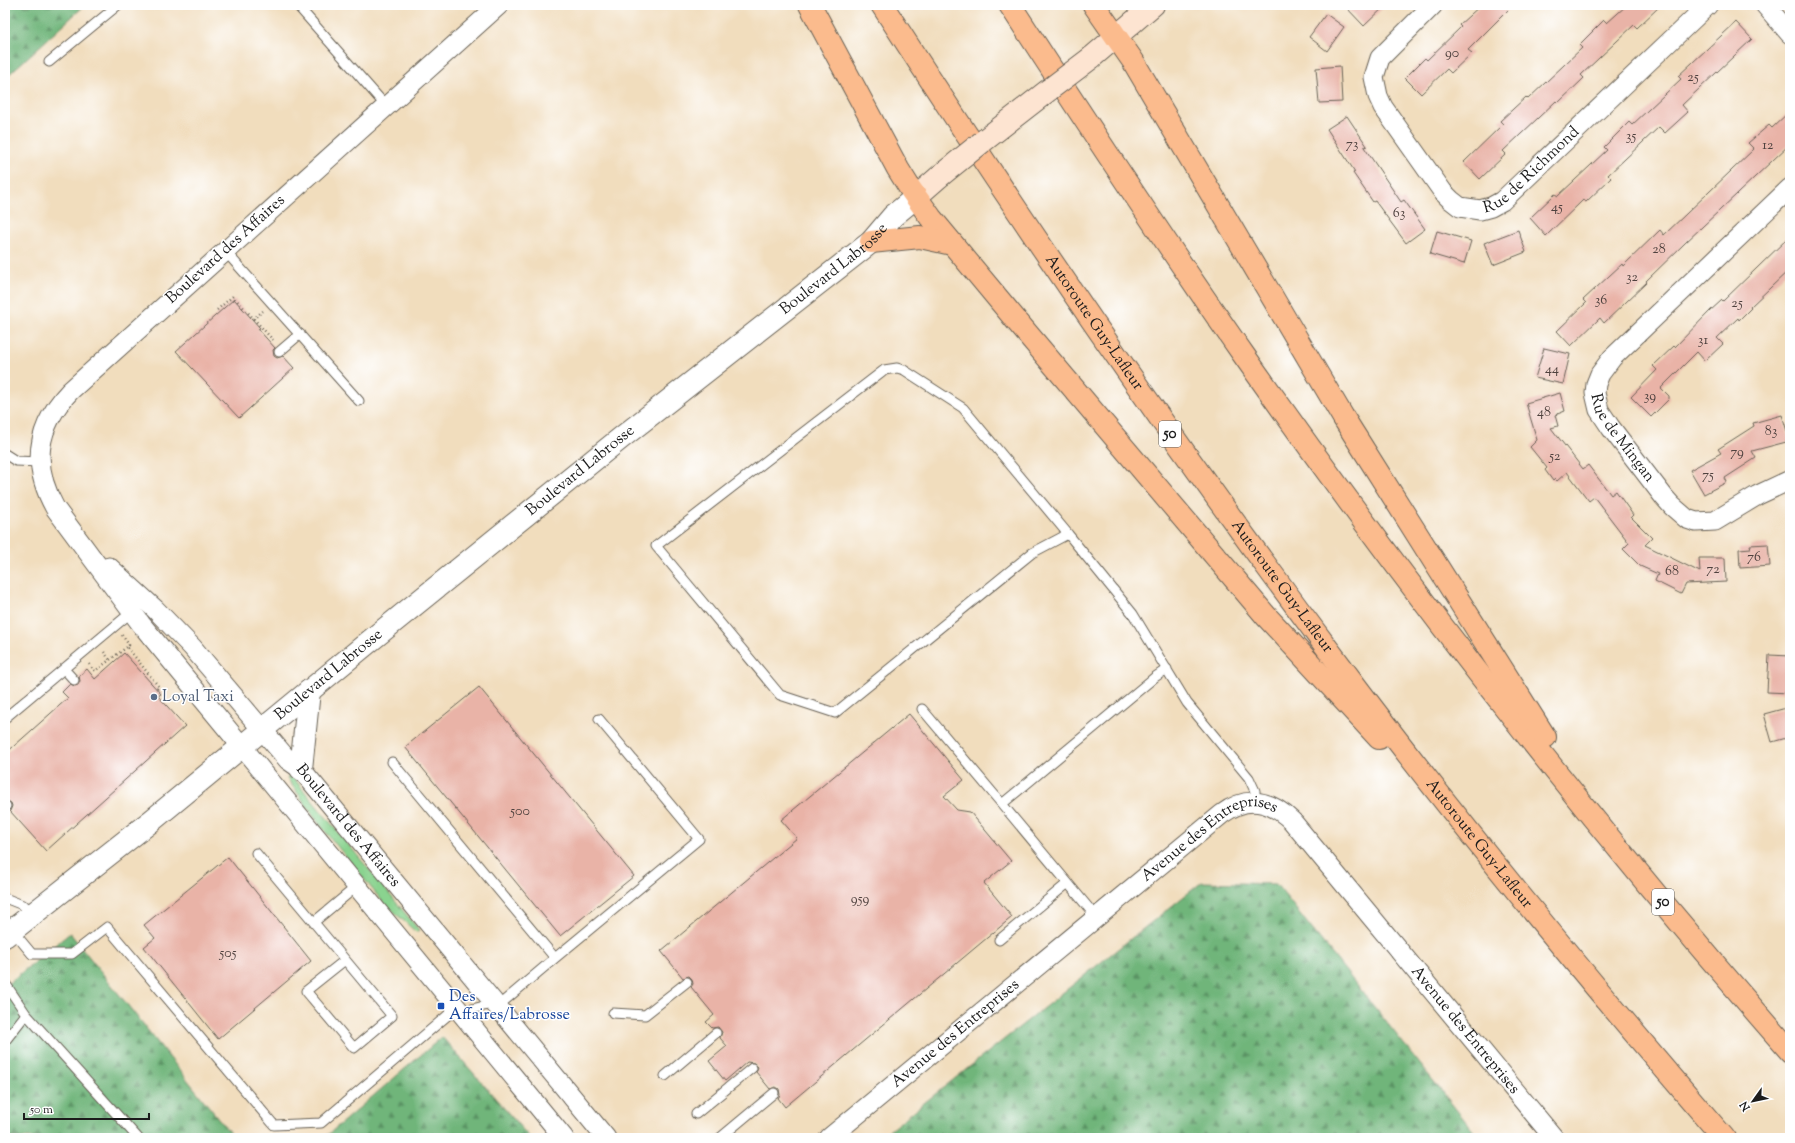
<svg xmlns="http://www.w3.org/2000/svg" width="1795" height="1143" viewBox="0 0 1795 1143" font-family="'Sorts Mill Goudy',serif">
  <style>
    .green { fill: #8ad38f; stroke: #537856 }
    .forest { fill: url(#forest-firs); stroke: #46684b }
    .building { fill: #e9b3a7 }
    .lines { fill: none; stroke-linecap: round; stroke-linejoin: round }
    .service-casing { stroke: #676054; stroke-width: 11 }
    .minor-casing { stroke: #676054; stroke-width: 21 }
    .tertiary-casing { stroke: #676054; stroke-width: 24 }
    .secondary-casing { stroke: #676054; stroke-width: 24 }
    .motorway-casing { stroke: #676054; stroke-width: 24 }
    .path { stroke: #676054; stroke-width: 2.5; stroke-dasharray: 1 3; stroke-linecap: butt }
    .service { stroke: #fff; stroke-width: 9 }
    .minor { stroke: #fff; stroke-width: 19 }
    .tertiary { stroke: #fff; stroke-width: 22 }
    .secondary { stroke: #fde4d1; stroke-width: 22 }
    .motorway { stroke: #fbbb8d; stroke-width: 22 }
    .secondary-bridge-casing { stroke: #676054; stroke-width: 24; stroke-linecap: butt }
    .secondary-bridge { stroke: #fde4d1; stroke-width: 22 }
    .service-dot { fill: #5c6f8a; stroke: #fff; stroke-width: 1.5 }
    .transit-dot { fill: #1a4fb4; stroke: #fff; stroke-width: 1.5 }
    .labels { text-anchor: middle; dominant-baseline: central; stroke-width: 3; stroke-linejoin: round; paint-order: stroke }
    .number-label { font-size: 14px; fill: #4f423f }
    .shield { fill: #fff; stroke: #606060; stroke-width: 1 }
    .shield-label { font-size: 15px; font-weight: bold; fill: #1c1c1c }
    .street-label { font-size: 16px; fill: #1c1c1c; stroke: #fff }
    .service-label { font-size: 16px; fill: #4e5e75; stroke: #fff; text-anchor: start }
    .transit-label { font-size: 16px; fill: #164399; stroke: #fff; text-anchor: start }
  </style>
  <defs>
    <pattern id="forest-firs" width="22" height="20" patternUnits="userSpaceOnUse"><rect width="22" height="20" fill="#6fb57a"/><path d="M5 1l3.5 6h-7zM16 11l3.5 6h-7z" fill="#5a9263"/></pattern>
  </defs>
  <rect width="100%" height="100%" fill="#fff"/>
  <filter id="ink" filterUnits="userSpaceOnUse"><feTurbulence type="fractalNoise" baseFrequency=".025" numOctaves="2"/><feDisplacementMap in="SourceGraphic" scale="8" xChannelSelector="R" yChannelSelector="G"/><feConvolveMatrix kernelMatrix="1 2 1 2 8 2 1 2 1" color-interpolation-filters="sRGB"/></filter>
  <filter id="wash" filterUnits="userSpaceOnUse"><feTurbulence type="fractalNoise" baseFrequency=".012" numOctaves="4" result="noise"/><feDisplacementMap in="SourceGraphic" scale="16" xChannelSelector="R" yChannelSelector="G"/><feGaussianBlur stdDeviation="0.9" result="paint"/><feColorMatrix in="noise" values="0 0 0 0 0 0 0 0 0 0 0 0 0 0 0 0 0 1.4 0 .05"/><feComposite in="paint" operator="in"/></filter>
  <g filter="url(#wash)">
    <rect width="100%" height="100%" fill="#f1ddbd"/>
    <path class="green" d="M291,775l128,155 -3,2 -34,-31 -62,-76 -33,-47z"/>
    <path class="forest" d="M5,5h80l-80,73z
      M1202,882l74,2 203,254h-599z
      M70,933l164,205h-229v-152z
      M442,1037l88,101h-206z"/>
    <g id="blocks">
      <path class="building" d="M1344,5h42l-22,21z
        M1481,5h32l-45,45 4,3 -21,20 -4,-4 -26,25 -16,-16 20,-20 2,2 34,-33 -2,-2z
        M1627,5h34l-24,23 -3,-3 -53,50 3,3 -26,25 -2,-2 -53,50 3,3 -26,25 -16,-17 39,-38 -3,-3 26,-24 2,2 54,-51 -3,-3 25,-25 3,3z
        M1326,14l18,13 -17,24 -18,-14z
        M1736,22l16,17 -70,66 6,7 -11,10 -12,11 -6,-6 -51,48 3,3 -25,24 -3,-2 -37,36 -16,-18 25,-24 3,2 49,-46 -3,-3 25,-25 3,3 49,-46 -3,-3z
        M1340,66l2,36 -23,1 -3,-35z
        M1790,111v33l-105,99 -39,38 1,1 -43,41 -4,-5 -29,28 -14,-15 29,-28 -3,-3 39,-36 1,2 37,-36 4,5 90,-86 -6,-6 21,-18 3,3z
        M1347,116l20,30 -3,1 37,55 3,-2 21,29 -19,14 -31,-42 -2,1 -20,-29 2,-1 -28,-43z
        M1518,230l8,22 -33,13 -9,-22z
        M1437,231l34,10 -7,23 -34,-10z
        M1790,236v33l-40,38 1,1 -12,12 -1,-2 -21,20 6,6 -18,17 -8,-9 -36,36 8,8v3l-18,18 -20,-20 26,-27 -4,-4 21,-20 1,1 35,-36 12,-11 1,1z
        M234,299l26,29 -2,1 17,19 -2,2 1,6 3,2 6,-2 11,12 -55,50 -63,-67z
        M1544,348l26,6 -7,30 -28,-6z
        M1560,393l5,18 -10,4 3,11 -7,2 32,41 5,-4 23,30 5,-4 17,24 -2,2 21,21 -7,7 55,27 -1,-14h26l1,24 -40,2 -5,10 -26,-13 3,-7 -18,-8 -17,-17 6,-6 -35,-46 -5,4 -22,-29 -10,9 -2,-2 -2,2 -8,-11 2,-2 -17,-21 7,-7 -11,-37z
        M1782,415l8,26 -38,10 4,7 -31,20 2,4 -23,12 -14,-24 31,-17 -3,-4 36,-23 -1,-3z
        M1768,544l2,22 -30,2 -1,-19 12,-1 -1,-3z
        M124,653l37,41 -3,2 27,30 -139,125 -36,-40 2,-5 -1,-3 -6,-3v-46l63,-56 -6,-6 8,-8 5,2 3,-1 2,-4 -1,-5 8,-7 8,10z
        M1769,655l21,1v37l-23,-1z
        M479,687l155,189 -74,60 -155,-189z
        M1790,707v30l-18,5 -8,-28z
        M909,714l55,66 -20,16 13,14 13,2 41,49 -27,22 28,34 -227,190 -7,-9 2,-3 -1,-6 -3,-2 -6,2 -14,-17 2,-5 -4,-4 -7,-1 -22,19 -16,-20 18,-15 -7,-8 2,-6 -4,-5 -6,1 -6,-6 8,-7 -23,-28 2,-3 -1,-5 -3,-3 -6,2 -22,-27 136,-113 -16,-18z
        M228,857l83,104 -93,78 -74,-92 11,-9 -11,-13z"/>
    </g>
  </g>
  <g filter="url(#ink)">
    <use href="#blocks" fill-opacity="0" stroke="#676054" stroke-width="1"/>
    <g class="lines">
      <defs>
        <path id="service" d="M297,5l89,101
          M49,62l69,-57
          M225,251l134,150
          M279,352l21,-18
          M5,454l11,7 24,1
          M1068,534l-105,-126 -59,-38 -7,-2 -13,2 -228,176 124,149 55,18 197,-160 36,-19 65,80 54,89 62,75 6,13v11
          M64,669l10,11
          M922,709l80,95
          M5,718l129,-108
          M5,806h1
          M256,853l136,163 -38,32 -48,-57 39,-31
          M5,898l20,8 7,7
          M1097,918l-95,-114 153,-127 12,-8
          M314,922l42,-35
          M12,930l20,24h40l35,-27 167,198 47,-2 127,-108 56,-14 51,-43 -163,-196
          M999,940l69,-57
          M555,958l144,-119 -100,-120
          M5,983l21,31 112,124
          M613,1013l32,2 42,-33
          M5,1041l21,-27
          M665,1076l51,-43
          M696,1114l56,-46
          M720,1138l54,-45"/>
        <g id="minor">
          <path d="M499,5l-429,386c-34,36 -39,74 -15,117l86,116 423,514"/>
          <path id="s1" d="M1433,5l-53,53 -6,19 4,19 5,11 60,85 8,8 9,7 20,3 11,-3 11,-6 206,-196"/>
          <path d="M1765,5l25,29"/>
          <path id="s2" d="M1790,188l-178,170 -12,16 -4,10 -1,9 4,17 12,18 53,69 8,9 15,13 9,3 19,-1 43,-26 32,-15"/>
          <path id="s3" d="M109,567l46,42 37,38 96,113 13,9 305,369"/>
          <path id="s4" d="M829,1138l393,-324c25,-19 48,-14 70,7l262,317"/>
        </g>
        <g id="tertiary">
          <path d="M301,769l8,-78"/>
          <path id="s5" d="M5,936l145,-114 220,-181 251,-203 250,-196 22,-26 23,-19"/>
        </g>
        <path id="secondary" d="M1091,58l62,-53
          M982,142l68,-53
          M916,197l24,-21"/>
        <g id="motorway">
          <path d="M810,5l88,164 13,21 20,28 89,107 246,291 113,122"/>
          <path id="s6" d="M882,5c145,225 296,445 457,659 122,163 252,320 385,474"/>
          <path d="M1010,5c76,117 153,235 233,349 170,242 352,475 547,697"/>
          <path d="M1094,5l39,56 210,356 202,320"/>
          <path d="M871,242l49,-5 32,7"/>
        </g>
      </defs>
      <use href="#service" class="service-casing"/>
      <use href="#minor" class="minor-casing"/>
      <use href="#tertiary" class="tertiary-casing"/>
      <use href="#secondary" class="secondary-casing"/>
      <use href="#motorway" class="motorway-casing"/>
      <path class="path" d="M217,310l16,-14 40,44
        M253,319l10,-8
        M122,635l7,10 -2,2 32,40 -2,2
        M104,652l6,8
        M89,664l6,7 32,-24"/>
      <use href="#service" class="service"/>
      <use href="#minor" class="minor"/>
      <use href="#tertiary" class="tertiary"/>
      <use href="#secondary" class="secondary"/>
      <use href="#motorway" class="motorway"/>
      <defs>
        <path id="secondary-bridge" d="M1050,89l41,-31
          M940,176l42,-34"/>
      </defs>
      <use href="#secondary-bridge" class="secondary-bridge-casing"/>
      <use href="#secondary-bridge" class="secondary-bridge"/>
    </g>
  </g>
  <circle class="service-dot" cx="154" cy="697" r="4"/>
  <rect class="transit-dot" x="437" y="1002" width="8" height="8" rx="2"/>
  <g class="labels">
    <g class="number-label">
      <text x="1452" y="54">90</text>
      <text x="1693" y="78">25</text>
      <text x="1631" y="137">35</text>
      <text x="1352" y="145">73</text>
      <text x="1768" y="146">12</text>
      <text x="1557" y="208">45</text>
      <text x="1399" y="214">63</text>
      <text x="1659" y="250">28</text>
      <text x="1632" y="278">32</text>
      <text x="1601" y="301">36</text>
      <text x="1737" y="304">25</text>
      <text x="1703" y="341">31</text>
      <text x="1552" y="370">44</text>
      <text x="1650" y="397">39</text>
      <text x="1544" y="413">48</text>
      <text x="1771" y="432">83</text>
      <text x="1737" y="453">79</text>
      <text x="1555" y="457">52</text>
      <text x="1708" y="476">75</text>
      <text x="1754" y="558">76</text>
      <text x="1713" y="570">72</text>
      <text x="1672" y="572">68</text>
      <text x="520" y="812">500</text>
      <text x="860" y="900">959</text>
      <text x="228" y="954">505</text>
    </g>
    <g class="shield">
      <rect x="1159" y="421" width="22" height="26" rx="3"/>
      <rect x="1652" y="889" width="22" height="26" rx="3"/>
    </g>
    <g class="shield-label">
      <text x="1170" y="434">50</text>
      <text x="1663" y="902">50</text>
    </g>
    <g class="street-label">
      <text stroke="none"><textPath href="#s1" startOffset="339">Rue de Richmond</textPath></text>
      <text transform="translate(226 250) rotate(-42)">Boulevard des Affaires</text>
      <text stroke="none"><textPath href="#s5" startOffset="1064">Boulevard Labrosse</textPath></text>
      <text stroke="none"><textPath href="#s6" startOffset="382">Autoroute Guy-Lafleur</textPath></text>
      <text stroke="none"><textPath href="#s2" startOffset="339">Rue de Mingan</textPath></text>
      <text stroke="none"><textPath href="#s5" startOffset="740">Boulevard Labrosse</textPath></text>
      <text stroke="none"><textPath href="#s6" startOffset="706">Autoroute Guy-Lafleur</textPath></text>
      <text stroke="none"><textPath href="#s5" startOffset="416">Boulevard Labrosse</textPath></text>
      <text stroke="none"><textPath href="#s3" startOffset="353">Boulevard des Affaires</textPath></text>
      <text stroke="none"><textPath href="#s6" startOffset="1030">Autoroute Guy-Lafleur</textPath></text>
      <text stroke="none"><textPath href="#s4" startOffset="488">Avenue des Entreprises</textPath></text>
      <text stroke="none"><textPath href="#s4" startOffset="859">Avenue des Entreprises</textPath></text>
      <text stroke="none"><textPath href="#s4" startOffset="164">Avenue des Entreprises</textPath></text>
    </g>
    <g class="service-label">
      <text x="162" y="697">Loyal Taxi</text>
    </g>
    <g class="transit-label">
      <text x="449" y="997">Des<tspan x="449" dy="18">Affaires/Labrosse</tspan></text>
    </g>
  </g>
  <rect width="1795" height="1143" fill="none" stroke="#fff" stroke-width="20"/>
  <g transform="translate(1753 1101) rotate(237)" stroke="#ffffff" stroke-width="3" paint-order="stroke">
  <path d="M0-3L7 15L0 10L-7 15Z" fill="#1c1c1c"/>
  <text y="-6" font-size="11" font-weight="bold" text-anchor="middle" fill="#1c1c1c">N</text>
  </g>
  <path d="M24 1113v6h125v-6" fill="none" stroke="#1c1c1c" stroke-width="2"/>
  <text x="30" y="1113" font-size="12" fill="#1c1c1c" stroke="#ffffff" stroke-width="3" paint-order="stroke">50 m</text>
</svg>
